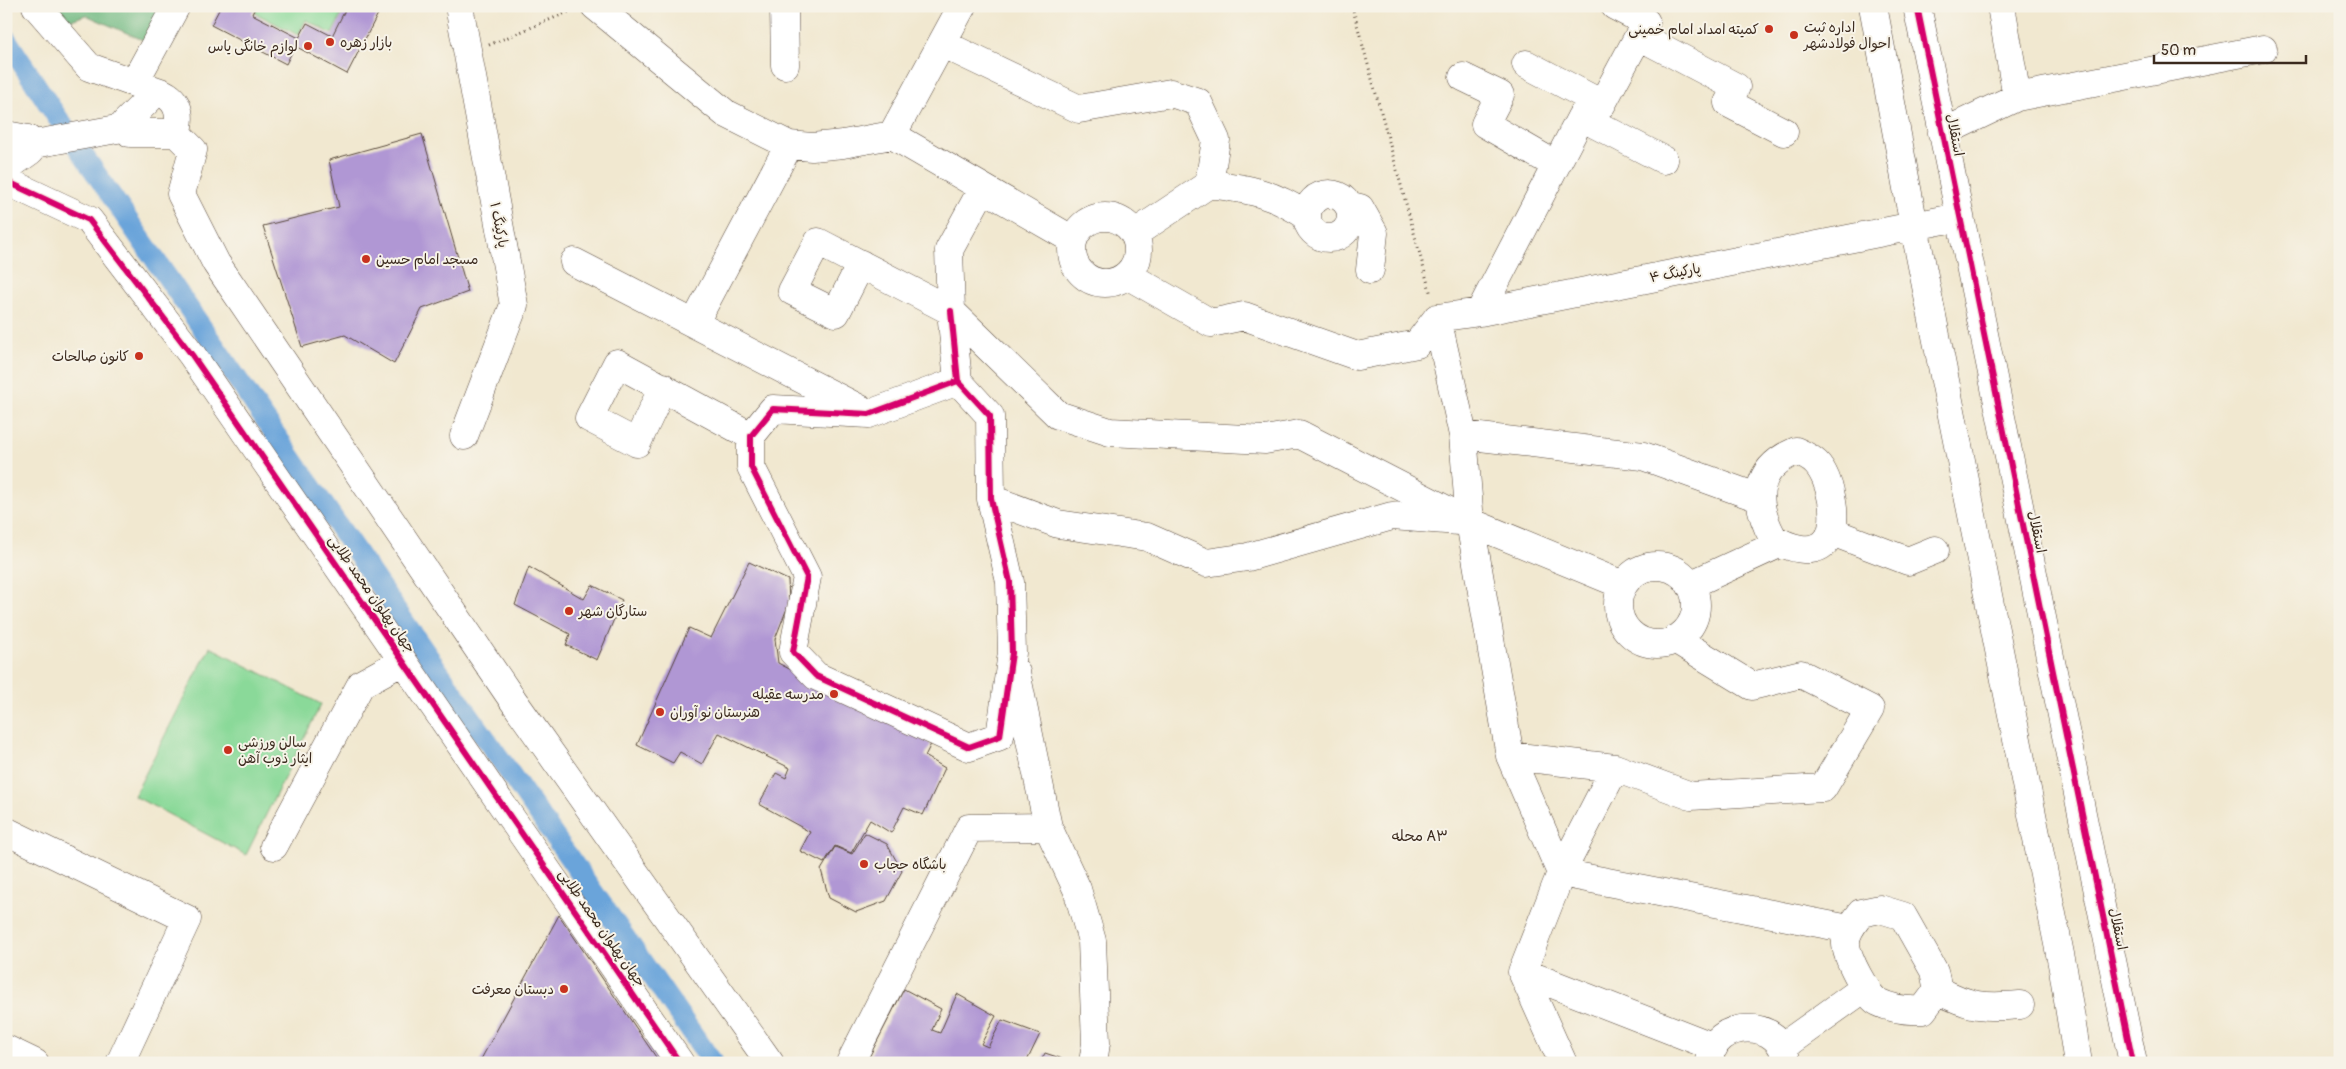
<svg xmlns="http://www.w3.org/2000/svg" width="2346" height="1069" viewBox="0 0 2346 1069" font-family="Pangolin,'Playpen Sans Arabic',sans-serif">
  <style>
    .green { fill: #8ad999; stroke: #62825c }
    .forest { fill: #6fb981; stroke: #557250 }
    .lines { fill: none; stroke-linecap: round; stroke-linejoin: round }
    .canal { stroke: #6aa4da; stroke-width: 21 }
    .building { fill: #b097d4 }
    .minor-casing { stroke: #564639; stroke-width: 29 }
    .path { stroke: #564639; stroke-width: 3; stroke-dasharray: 1 4; stroke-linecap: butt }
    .minor { stroke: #fff; stroke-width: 28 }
    .cycleway-casing { stroke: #f7f3e8; stroke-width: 9 }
    .cycleway { stroke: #d6006c; stroke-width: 6 }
    .poi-dot { fill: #c8321e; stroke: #f7f3e8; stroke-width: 2 }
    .labels { text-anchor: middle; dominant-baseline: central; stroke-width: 4; stroke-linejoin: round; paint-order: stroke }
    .poi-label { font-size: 14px; fill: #3b2a1e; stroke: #f7f3e8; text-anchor: start }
    .street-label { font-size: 14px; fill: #3b2a1e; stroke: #f7f3e8 }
    .neighbourhood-label { font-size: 15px; fill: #3b2a1e; stroke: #f7f3e8 }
  </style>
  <rect width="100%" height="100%" fill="#f7f3e8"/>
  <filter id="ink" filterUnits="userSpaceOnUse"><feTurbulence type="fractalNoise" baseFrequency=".02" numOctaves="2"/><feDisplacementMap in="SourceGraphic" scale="10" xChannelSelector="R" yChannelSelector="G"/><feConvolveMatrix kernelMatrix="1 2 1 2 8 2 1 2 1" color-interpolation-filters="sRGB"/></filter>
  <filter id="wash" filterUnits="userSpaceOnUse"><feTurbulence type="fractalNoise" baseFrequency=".0096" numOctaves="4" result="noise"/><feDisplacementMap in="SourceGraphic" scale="20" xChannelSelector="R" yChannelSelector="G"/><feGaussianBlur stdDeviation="1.12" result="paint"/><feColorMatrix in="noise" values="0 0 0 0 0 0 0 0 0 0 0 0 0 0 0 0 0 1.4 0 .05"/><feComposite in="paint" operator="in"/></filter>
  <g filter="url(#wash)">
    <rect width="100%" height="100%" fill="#f1e8d0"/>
    <path class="green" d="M258,6h88l-14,28 -26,-14 -8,15 -43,-22z
      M210,647l111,57 -75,151 -112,-59z"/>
    <path class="forest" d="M56,6h109l-20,35 -59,-26 -18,6z"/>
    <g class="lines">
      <path class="canal" d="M6,39l49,75 370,538 288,411"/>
    </g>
    <g id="blocks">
      <path class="building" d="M221,6h35l-4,8 47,24 8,-15 25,13 15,-30h35l-35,68 -52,-28 -9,18 -75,-39z
        M422,134l46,158 -46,17 -28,55 -49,-29 -43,12 -39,-121 76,-19 -10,-47z
        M749,562l39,18 1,23 -14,36 3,24 153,81 -6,12 20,12 -22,47 -19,-8 -13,26 -21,-13 -19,33 -16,-7 -11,17 -24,-12 10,-19 -51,-28 17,-31 10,5 4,-10 -71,-35 -17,31 -22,-12 -7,11 -36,-18 52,-117 22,10z
        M529,567l55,32 8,-14 30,15 -25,60 -31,-15 4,-11 -55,-29z
        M865,833l22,11 15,27 -16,30 -30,11 -27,-14 -8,-28 14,-23 17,7z
        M559,915l101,148h-181z
        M904,989l37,20 -9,21 8,3 17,-39 39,22 -15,28 7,3 14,-27 38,14 -14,29h-160z
        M1045,1053l15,5 8,5h-28z"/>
    </g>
  </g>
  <g filter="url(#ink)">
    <use href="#blocks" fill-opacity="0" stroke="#564639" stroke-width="1"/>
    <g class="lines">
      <defs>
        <path id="minor" d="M36,6l53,61 68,24
          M459,6l55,299 -50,131
          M595,6l130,107 64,32 23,2 31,-3 49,-9 181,105
          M784,6l1,59
          M1873,6l41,220 149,743 15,94
          M1917,6l216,1057
          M2001,6l16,91
          M1639,36l97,51 -8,16 56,29
          M943,44l136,65 92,-16 27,9 18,38 -7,44 -75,50
          M1526,64l76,40
          M1463,77l37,18 -15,29 71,41
          M134,83l42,-77
          M157,91c20,6 26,22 19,42h-46l-4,-11z
          M1581,117l83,43
          M176,133l17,17 -12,44 35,69 294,433 260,367
          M1942,133l75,-36 246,-48
          M6,135l22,4 2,12 -24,17
          M892,135l70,-129
          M29,145l99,-18
          M6,181l83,39 103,135 488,708
          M1209,184c41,5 63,9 98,32
          M1307 216a22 22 0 1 1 44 0a22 22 0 1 1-44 0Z
          M1348,205l12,3 14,25 -4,37
          M1072 250a33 33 0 1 1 66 0a33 33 0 1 1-66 0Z
          M574,262l288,148
          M861,264l-25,49 -44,-22 26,-49 133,69 107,104 52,17 155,8 34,-6 171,88 153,63
          M1127,275l84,48 33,-7 113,40 60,-12 20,-26
          M1480,312l101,-195 21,-13 44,-82 -31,-16
          M1437,318l26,117 7,87 40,234 51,117 -39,99 41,91
          M1437,318l43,-6 479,-95
          M694,324l95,-179
          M958,381l-89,33 -96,-5 -22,27v31l56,110 -14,75 23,24 153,71 31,-11 12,-83 -2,-71 -19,-83 -1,-83 -32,-35 -7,-70 -2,-61 34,-62
          M663,387l-26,56 -48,-25 28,-55 134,73
          M1463,435l180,21 116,42
          M1796,451c7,3 15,7 20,12 15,15 24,60 11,77 -13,17 -40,7 -54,-2 -20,-37 -19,-69 23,-87z
          M991,499l67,25 89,13 59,26 42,-6 144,-41 67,5
          M1832,532l76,29 27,-11
          M1618 605a39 39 0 1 1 78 0a39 39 0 1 1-78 0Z
          M1690,585l91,-42
          M1016,672l32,155 29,62 15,52 4,102 -3,20
          M1510,756l105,12 76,28 132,-8 47,-79 -69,-35 -49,12 -77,-47
          M1615,768l-54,105 288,56
          M6,831l181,88 -67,144
          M274,846l87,-162 42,-23
          M1880,909l23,7 31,55 4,19 -15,20c-16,1 -31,-1 -45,-8 -11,-5 -32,-46 -32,-58 -1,-12 8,-21 15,-31z
          M1522,972l192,75
          M1938,990c31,17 47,18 82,15
          M1782,1047l84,-60
          M6,1049l29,14
          M850,1063l119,-235 79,-1
          M1709,1063c2,-46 76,-46 77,0"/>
      </defs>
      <use href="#minor" class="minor-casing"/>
      <path class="path" d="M1352,6l79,289
        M489,45l84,-35"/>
      <use href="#minor" class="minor"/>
      <defs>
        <path id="cycleway" d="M1917,6l216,1057
          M6,181l83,39 103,135 488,708
          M951,311l7,70 32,35 1,83 19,83 2,71 -12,83 -31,11 -153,-71 -23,-24 14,-75 -56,-110v-31l22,-27 96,5 89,-33"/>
      </defs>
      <use href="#cycleway" class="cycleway-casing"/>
      <use href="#cycleway" class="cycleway"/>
    </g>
  </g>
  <g class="poi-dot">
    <circle cx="1769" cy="29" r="5"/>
    <circle cx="1794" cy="35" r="5"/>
    <circle cx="330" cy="42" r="5"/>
    <circle cx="308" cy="46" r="5"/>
    <circle cx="366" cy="259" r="5"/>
    <circle cx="139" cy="356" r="5"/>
    <circle cx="569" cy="611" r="5"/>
    <circle cx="834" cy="694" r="5"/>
    <circle cx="660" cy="712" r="5"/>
    <circle cx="228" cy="750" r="5"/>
    <circle cx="864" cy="864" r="5"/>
    <circle cx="564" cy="989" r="5"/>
  </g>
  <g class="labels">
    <g class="poi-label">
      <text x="1804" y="27">اداره ثبت<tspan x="1804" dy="16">احوال فولادشهر</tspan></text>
      <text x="1759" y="29" text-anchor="end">کمیته امداد امام خمینی</text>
      <text x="340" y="42">بازار زهره</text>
      <text x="298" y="46" text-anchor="end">لوازم خانگی یاس</text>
      <text x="376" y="259">مسجد امام حسین</text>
      <text x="129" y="356" text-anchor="end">کانون صالحات</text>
      <text x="579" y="611">ستارگان شهر</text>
      <text x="824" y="694" text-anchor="end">مدرسه عقیله</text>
      <text x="670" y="712">هنرستان نو آوران</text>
      <text x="238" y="742">سالن ورزشی<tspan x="238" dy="16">ایثار ذوب آهن</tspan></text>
      <text x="874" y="864">باشگاه حجاب</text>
      <text x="554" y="989" text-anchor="end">دبستان معرفت</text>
    </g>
    <g class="street-label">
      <text transform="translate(1955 135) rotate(79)">استقلال</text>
      <text transform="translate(499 225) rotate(79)">پارکینگ ۱</text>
      <text transform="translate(1675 273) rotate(-11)">پارکینگ ۴</text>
      <text transform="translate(2037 532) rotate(78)">استقلال</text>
      <text transform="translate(372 594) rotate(55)">جهان پهلوان محمد طلایی</text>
      <text transform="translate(602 928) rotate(55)">جهان پهلوان محمد طلایی</text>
      <text transform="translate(2118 929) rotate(78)">استقلال</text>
    </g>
    <g class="neighbourhood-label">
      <text x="1420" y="836">محله A۳</text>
    </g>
  </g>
  <rect width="2346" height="1069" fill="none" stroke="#f7f3e8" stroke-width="25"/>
  <path d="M2154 55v8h152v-8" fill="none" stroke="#3b2a1e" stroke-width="2.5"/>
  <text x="2161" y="55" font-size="15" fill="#3b2a1e" stroke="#f7f3e8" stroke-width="4" paint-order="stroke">50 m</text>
</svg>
